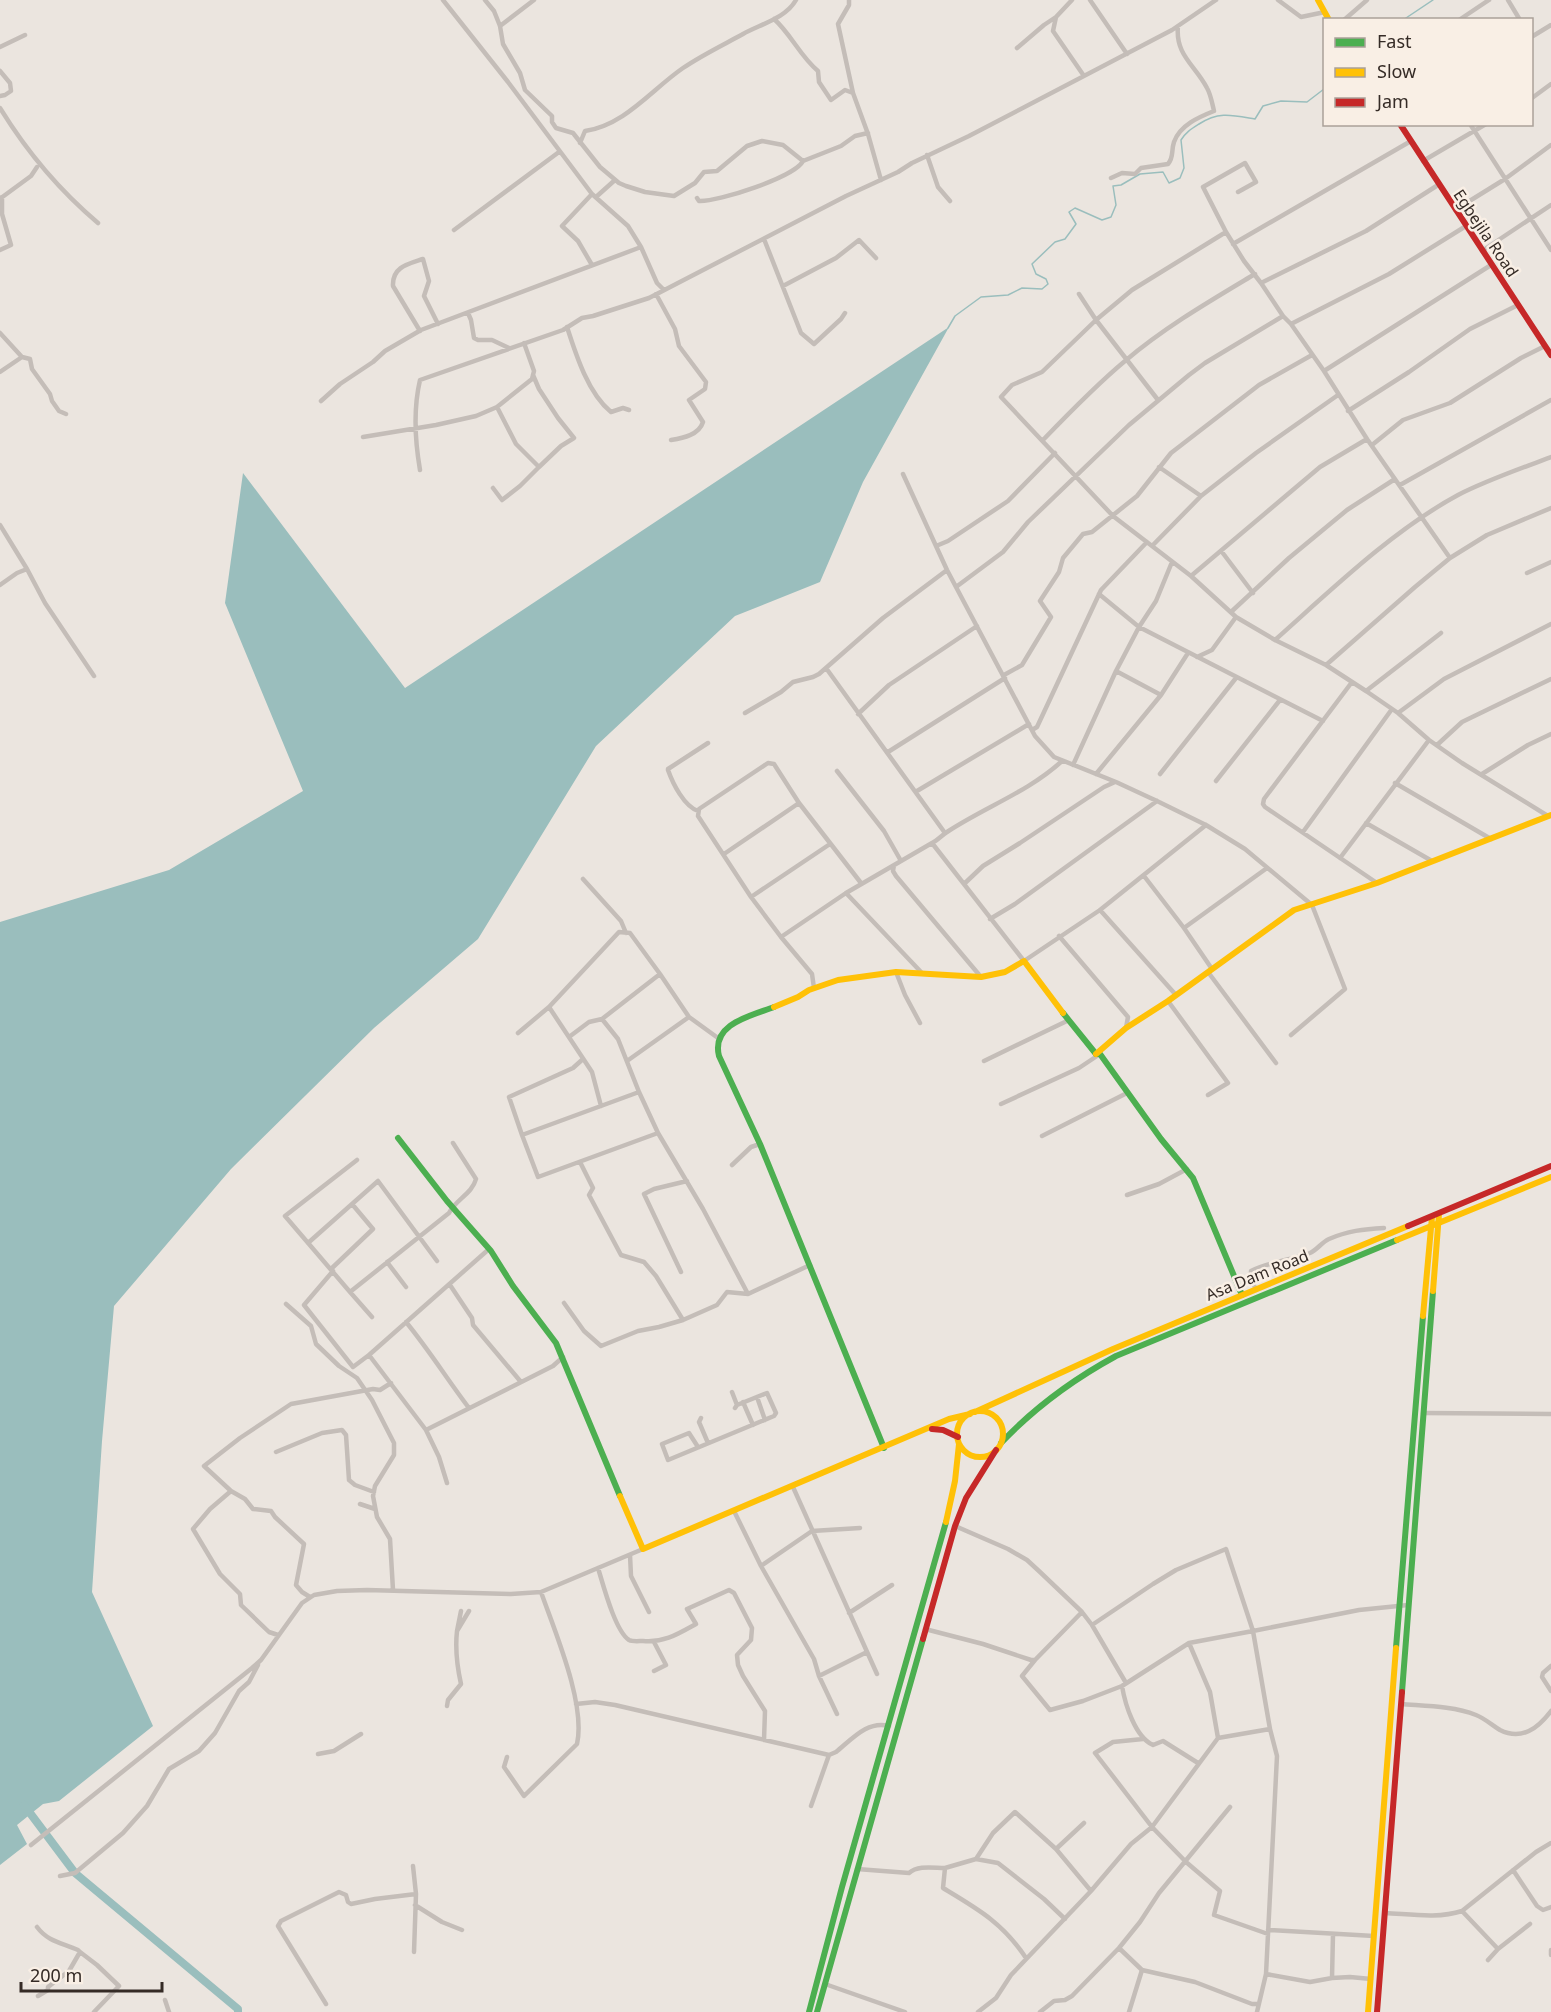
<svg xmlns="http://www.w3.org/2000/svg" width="1551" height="2012" viewBox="0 0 1551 2012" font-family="'Noto Sans',sans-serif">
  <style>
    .water { fill: #9abebd }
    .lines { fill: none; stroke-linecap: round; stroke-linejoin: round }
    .stream { stroke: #9abebd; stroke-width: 1.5 }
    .river { stroke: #9abebd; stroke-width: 8 }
    .street { stroke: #c4bdb8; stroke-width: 4.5 }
    .fast { stroke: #4caf50; stroke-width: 6 }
    .slow { stroke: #ffc107; stroke-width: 6 }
    .jam { stroke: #c62828; stroke-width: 6 }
    .labels { text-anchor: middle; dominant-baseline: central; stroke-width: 5; stroke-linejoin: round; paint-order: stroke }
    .street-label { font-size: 16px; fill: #352b26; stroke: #f9efe5 }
  </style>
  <rect width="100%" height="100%" fill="#ebe5df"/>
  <path class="water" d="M949,327l-86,155 -43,100 -85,34 -139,130 -118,193 -104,89 -143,141 -117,137 -12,135 -10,151 61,134 -94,75 -16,3 -26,21 10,19 -27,21v-943l169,-52 134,-79 -78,-188 18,-130 162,215z"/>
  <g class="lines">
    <path class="stream" d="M1403,20l30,-20
      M948,328l7,-12 26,-19 27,-2 14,-7 20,1 6,-5 -2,-5 -10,-5 -4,-10 23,-22 10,-3 11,-15 -7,-12 6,-4 27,12 9,-3 5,-12 -3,-19 8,-1 19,-11 23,-2 6,11 11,-5 4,-10 -3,-28c5,-8 10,-11 18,-16 20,-13 33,-9 56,-5l8,-13 18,-5 26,1 17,-13"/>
    <path class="river" d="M24,1805l51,68 163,136v3"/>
    <path class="street" d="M443,0l65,82 84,112 36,32 13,21 16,36 7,7
      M485,0l9,11 6,15 3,18 17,29 5,17 27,26v6l4,6 17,5 27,34 19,16 7,3 19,6 29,4 21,-13 9,-11 13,-1 30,-25 15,-5 21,4 20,16
      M849,0v5l-11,19 15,69
      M1072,0l-16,17 -3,14 31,45
      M1090,0l37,54
      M1278,0l23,17 24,-5
      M1508,0l12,20
      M774,19c17,15 26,37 44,52l1,11 12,18 14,-10 8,3 15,41 13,46
      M1344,20l23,-20
      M1459,20l30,-20
      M500,26l34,-26
      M1533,36l18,-11
      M0,47l25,-12
      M1017,48l27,-23 12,-8
      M0,71l10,12 1,8 -6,4 -5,1
      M1532,98l19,-14
      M0,108c27,44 59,82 98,115
      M1470,124l81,126
      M580,143l5,-12c40,-6 66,-41 98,-63 19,-13 40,-23 60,-34 18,-10 43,-16 53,-34
      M927,155l11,32 12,14
      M1423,161l63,-37
      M1111,178l11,-5 13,1 6,-6 27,-4c6,-7 3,-13 6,-22 6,-17 25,-25 40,-31 -2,-8 -3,-16 -7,-23 -12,-23 -32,-33 -29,-62
      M1238,192l18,-10 -11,-19 -42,24 23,45 18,29 17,22 22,33 8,8 33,47 43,68 83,119
      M596,197l19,-17
      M1,198l30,-22 6,-9
      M697,198l2,3c19,1 96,-24 104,-40l38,-15 14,-10 13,-3
      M1455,210l50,-31 46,-34
      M454,230l105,-78
      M1226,232l-94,58 -36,30 -54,52 -30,13 -11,12 112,119 78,60 45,41 39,23 51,25 40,26 32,22 31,27 33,23 86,53
      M764,239l37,94 13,11 27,-25 4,-6
      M1233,244l178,-103
      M0,250l11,-5 -9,-31v-17
      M1482,251l69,-46
      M592,265l-14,-24 -16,-15 30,-32
      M1261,283l105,-52 72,-46
      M783,286l53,-28 23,-18 17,18
      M656,294l19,35 4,17 27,36 -1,7 -16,11 14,22c-4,13 -20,16 -32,18
      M1079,294l17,26 62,80
      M468,313l3,7 3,18 4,2h14l17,8
      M1291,324l98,-50 77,-48
      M567,327c9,28 21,66 44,85l12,-4 6,2
      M420,331l-27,-45c-1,-19 15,-22 30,-27l6,22 -5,15 14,28
      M0,333l22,24 8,2 2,10 18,25 2,7 7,10 7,3
      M1324,371l167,-106
      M0,372l22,-15
      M533,375l6,14 19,29 16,20 -13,8 -22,21
      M321,401l19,-17 33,-22 12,-11 36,-21 220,-83
      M1348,411l61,-39 61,-43 48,-24
      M363,437l73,-12 40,-9 21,-9 35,-28 2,-8 -10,-28
      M1043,440c26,-27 53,-55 82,-79 40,-34 85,-60 130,-87
      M1372,445l31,-25 47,-17 71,-45 24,-12
      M420,470c-5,-29 -7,-60 0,-90l143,-50 19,-12 11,-2 56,-18 197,-102 52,-24 14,-9 57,-27 203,-106 44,-30
      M903,474l44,96 88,166 19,21 62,25 41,19 49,24 39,24 67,56 33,84 -54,46
      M1400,485l151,-85
      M493,488l9,12 18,-14 19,-19 -23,-23 -19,-37
      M1201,496l55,-43 82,-58
      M0,525l27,44 18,34 49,73
      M936,546l12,-5 60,-40 47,-48
      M1152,546l49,-50 -42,-29
      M1222,552l31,41
      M1527,573l24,-11
      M1191,576l129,-109 47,-28
      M0,585l17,-12 10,-4
      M956,587l47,-35 25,-30 101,-97 60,-50 16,-12 78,-47
      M1099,594l40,33 184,94
      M1231,612l58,-54 58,-48 48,-31
      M1275,640c55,-49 118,-110 183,-145 29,-15 62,-26 93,-38
      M1197,657l15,-7 24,-33
      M1326,665l89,-78 35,-29 37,-23 64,-27
      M826,668l119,165
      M1116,671l45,24 27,-42
      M1004,675l18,-10 29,-48 -11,-16 19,-29 4,-14 20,-24 9,-2 45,-36 34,-43 88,-68 53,-30
      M1352,682l-88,117 -1,5 2,3 112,76
      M1366,691l75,-58
      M745,713l36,-21 12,-10 20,-5 6,-3 64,-56 64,-48
      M1398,713l46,-34 107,-55
      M858,714l31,-29 88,-59
      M1032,730l5,-3 64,-137 46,-48
      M1437,745l25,-23 89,-43
      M888,752l117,-74
      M1062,761c-34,31 -77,46 -115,71 -5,3 -9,8 -15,11l92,118 76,-51 106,-85
      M1073,765l43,-94 23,-44 17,-26 16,-39
      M837,771l47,60 17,30
      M1096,774l65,-79
      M1160,774l76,-96
      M1482,774l46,-29 23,-11
      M1216,781l64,-81
      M1395,783l96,56
      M917,791l112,-67
      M698,811c-14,-5 -25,-27 -30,-41v-1l40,-26
      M1366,823l66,38
      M1303,832l89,-123
      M724,854l75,-51
      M1340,858l89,-118
      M894,865l-1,6 3,5 85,101
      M1144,876l40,52 28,41
      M583,879l38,42 5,12
      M964,884l19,-18 37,-23 84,-56 11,-5
      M846,893l75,79
      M751,897l79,-53
      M1100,910l76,85
      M990,919l25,-15 142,-103
      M1184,928l83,-60
      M1059,936l69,81 -2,11
      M781,937l-30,-40 -53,-81 1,-7 69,-46 6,1 25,39 62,80
      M896,972l9,23 15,28
      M1208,972l68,91
      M814,988l-2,-14 -31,-37 65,-44 86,-50
      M1168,1001l60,82 -20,12
      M689,1017l29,21
      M518,1033l31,-26
      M569,1037l20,-15 13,-3
      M627,1061l62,-44 -29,-43 -58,45 16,20 21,53 -117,43 16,42 120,-44 45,76 45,85 62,-29
      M984,1061l85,-41
      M639,1092l19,41
      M1001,1104l78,-36 21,-14
      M601,1106l-9,-34 -43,-65 70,-75 11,1 30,41
      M522,1135l-13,-38 64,-29 10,-9
      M1042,1136l85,-43
      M357,1160l-72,56 65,76 99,-79c7,-14 23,-19 27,-34l-23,-36
      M580,1162l13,26 -4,7 32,60 23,7 12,14 27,44 34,-15 10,-13 21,2
      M732,1165l19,-18 9,-3
      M1127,1195l32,-11 28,-15
      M308,1243l70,-62 59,80
      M387,1262l19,25
      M331,1269l42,-40 -21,-25
      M333,1271l-29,34 49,62 16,-12
      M681,1272l-37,-78 10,-5 33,-8
      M450,1285l22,33 1,7 48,57
      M1256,1290l-5,-12v-7c18,-9 40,-11 59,-18 7,-3 12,-11 19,-14 18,-8 35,-10 55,-11
      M350,1292l22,25
      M564,1303l20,28 17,15 37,-15 21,-4 24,-7
      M286,1304l25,22 5,18 23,22 18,12 15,22 22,43v12l-19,31 -2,10 4,21 13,22 3,51
      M406,1322c23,28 41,57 63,86
      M732,1392l5,13
      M757,1397l8,23
      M743,1402l10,23
      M1423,1413l128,1
      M701,1418l-2,4 9,21
      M426,1430l127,-64 10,-9
      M698,1447l-9,-14 -27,11 6,16 106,-44 2,-3 -9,-20 -30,12 -2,3
      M276,1452l46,-19 20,-3 4,5 3,45 6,5 19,7
      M447,1483l-8,-26 -13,-27 -57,-75 120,-106
      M793,1487l84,187
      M231,1491l-21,18 -17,20 27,45 20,20 1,11 28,27 9,3
      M360,1504l15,5
      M734,1511l27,55 53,93 5,17 18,38
      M955,1526l53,23 19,11 13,12 42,40 10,13 34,58
      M630,1555l1,21 18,36
      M761,1566l51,-35 48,-3
      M598,1568c5,16 17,63 31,72 4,2 10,1 14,1 21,2 35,-7 53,-17l-9,-15 42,-19 5,3 18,35 -1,12 -14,15 1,10 5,11 22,35 -1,29
      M310,1597l-8,-5 -6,-7 8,-41 -29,-27 -4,-6 -18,-2 -8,-10 -14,-8 -27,-25 36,-28 51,-34 82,-15 7,1 11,-7
      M461,1611l-4,20 12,-20
      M849,1613l43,-28
      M925,1629l58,15 48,16h4l47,-48
      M654,1642l12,23 -12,6
      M1189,1643l21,49 8,46
      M1035,1660l-13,16 28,34 33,-9 39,-15 67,-43 64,-12 -27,-82 -50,21 -23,14 -61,41
      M1551,1666l-8,7 -1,4 9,14
      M819,1676l48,-24
      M1122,1686c3,18 13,51 31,59l10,-4 35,22
      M576,1704l19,-2 20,3 214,50
      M1401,1704c24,2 52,2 75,11 8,3 16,10 24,15 22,11 38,-2 51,-19
      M447,1706l1,-6 13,-16c-4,-18 -6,-35 -4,-53
      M1143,1739l-30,3 -18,11 57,74 34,35 34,29 -6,24 54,19
      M318,1754l16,-3 27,-17
      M507,1757l-3,10 20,29 53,-52c9,-40 -22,-112 -36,-152
      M811,1806l18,-51 7,-3c16,-13 32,-32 53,-26
      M31,1845l221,-177 9,-8 41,-57 12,-8 23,-4 30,-1 144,4 30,-2 102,-43
      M1056,1849l28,-26
      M976,1859l-31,9 -2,20c35,21 60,35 83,70
      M413,1866l3,28 -2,58
      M857,1869l52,4c9,-8 24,-5 36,-5
      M1513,1870l24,36 6,4 8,-3
      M60,1876l15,-3 48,-40 24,-27 22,-37 30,-18 16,-18 24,-42 10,-9 9,-17
      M415,1905l27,17 20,8
      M1462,1911l36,38
      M1385,1913c24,1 53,6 77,-2l74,-59 15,-9
      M1065,1919l-21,-20 -46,-36 -22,-4 17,-26 22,-21 41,37 35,42
      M37,1927c11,15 26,16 41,23l2,2
      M1268,1930l106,6
      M1119,1948l23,22 53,12 57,22h7
      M1551,1950v5
      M1488,1960l10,-11 32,-25
      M1266,1974l44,8 22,-4 1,-44
      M1332,1978l18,-1 21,2
      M825,1984l80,28
      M38,1996l10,-6v-3l21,-16 11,-19 17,13 22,21 -25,26
      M165,2000l4,12
      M326,2004l-48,-78 3,-5 58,-29 7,3 2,7 3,2 24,-5 41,-5
      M978,2012l18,-14 15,-23 80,-84 40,-47 21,-17 66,-89 52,-9
      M1040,2012l14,-11 11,-1 7,-4 47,-48 21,-26 19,-29 71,-86
      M1129,2012l13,-42
      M1257,2012l9,-38 11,-218 -7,-27 -17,-98 106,-21 49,-5"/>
    <path class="fast" d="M774,1007c-24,9 -63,17 -55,49l41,88 124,304
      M1063,1013l33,41h4l61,85 32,39 49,117
      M398,1138l49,63 44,50 22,35 43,57 64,153
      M1001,1443c34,-36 71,-63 115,-87l281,-116
      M1396,1648l27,-332
      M1402,1692l31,-401
      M809,2012l33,-125 104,-365
      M817,2012l106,-373"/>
    <path class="slow" d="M1318,0l11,20
      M774,1007l24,-10 11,-7 29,-10 58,-8 85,5 24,-5 19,-11 39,52
      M1096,1054l30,-26 42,-27 126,-91 83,-27 174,-68
      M1397,1240l154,-63
      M1433,1291l6,-77
      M1423,1316l9,-99
      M957 1434a23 23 0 1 1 46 0a23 23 0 1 1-46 0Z
      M975,1412l138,-63 295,-123
      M620,1496l23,53 306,-130 21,-5
      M946,1522l9,-41 4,-37
      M1368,2012l28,-364"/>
    <path class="jam" d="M1400,124l151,231
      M1408,1226l143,-60
      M932,1429l11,1 15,7
      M923,1639l32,-113 11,-28 30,-48
      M1377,2012l25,-320"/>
  </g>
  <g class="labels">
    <g class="street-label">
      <text transform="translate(1486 233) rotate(56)">Egbejila Road</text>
      <text transform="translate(1257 1275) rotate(-22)">Asa Dam Road</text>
    </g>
  </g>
  <rect x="1323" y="18" width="210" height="108" fill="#f9efe5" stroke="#aba199" stroke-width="1.5"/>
  <rect x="1335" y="38" width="30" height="9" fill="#4caf50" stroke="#aba199" stroke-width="1.5"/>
  <text x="1377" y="48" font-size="18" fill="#352b26">Fast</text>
  <rect x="1335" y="68" width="30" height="9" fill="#ffc107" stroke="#aba199" stroke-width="1.5"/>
  <text x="1377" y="78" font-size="18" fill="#352b26">Slow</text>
  <rect x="1335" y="98" width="30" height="9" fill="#c62828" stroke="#aba199" stroke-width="1.5"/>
  <text x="1377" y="108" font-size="18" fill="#352b26">Jam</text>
  <path d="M21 1982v9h141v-9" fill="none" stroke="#352b26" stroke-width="3"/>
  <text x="30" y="1982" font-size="18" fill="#352b26" stroke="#f9efe5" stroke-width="4.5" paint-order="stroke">200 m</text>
</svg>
